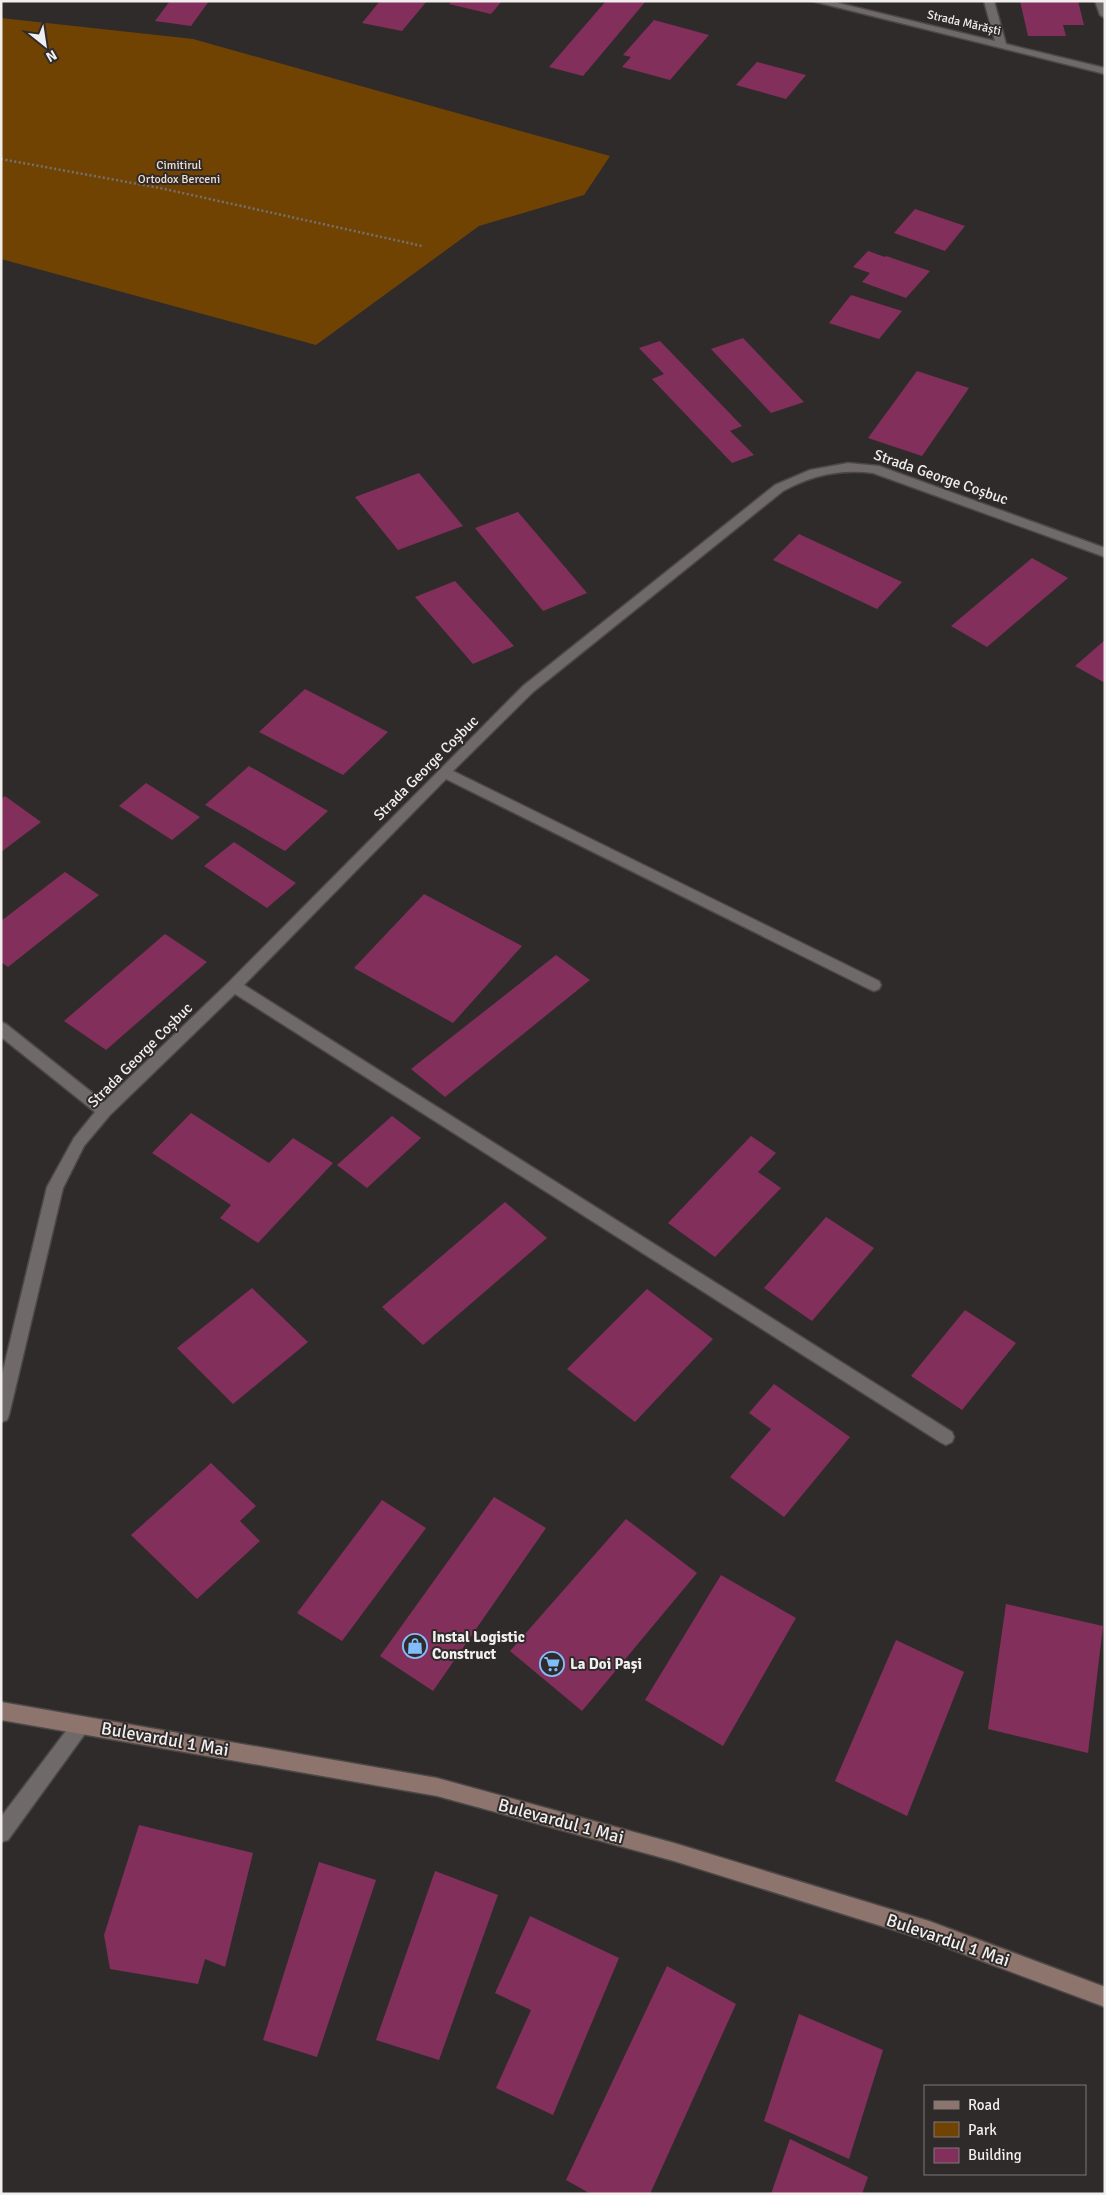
<svg xmlns="http://www.w3.org/2000/svg" width="1106" height="2195" viewBox="0 0 1106 2195" font-family="Signika,sans-serif">
  <style>
    .green { fill: #704303 }
    .building { fill: #832f5b }
    .lines { fill: none; stroke-linecap: round; stroke-linejoin: round }
    .minor-casing { stroke: #4c4848; stroke-width: 3 }
    .secondary-casing { stroke: #4c4848; stroke-width: 3 }
    .path { stroke: #757171; stroke-width: 2.5; stroke-dasharray: 2 2.5; stroke-linecap: butt }
    .minor { fill: #6f6969; fill-rule: evenodd }
    .secondary { fill: #8d746c; fill-rule: evenodd }
    .labels { text-anchor: middle; dominant-baseline: central; stroke-width: 4; stroke-linejoin: round; paint-order: stroke }
    .far-street-label { font-size: 12px; fill: #f1eeee; stroke: #302b2b }
    .far-park-label { font-size: 12px; fill: #f2dfce; stroke: #302b2b }
    .street-label { font-size: 15px; fill: #f1eeee; stroke: #302b2b }
    .poi-label { font-size: 15px; font-weight: bold; fill: #f1eeee; stroke: #302b2b; text-anchor: start }
    .near-street-label { font-size: 18px; fill: #f1eeee; stroke: #302b2b }
  </style>
  <rect width="100%" height="100%" fill="#302b2b"/>
  <path class="green" d="M1,18l192,21 417,117 -26,39 -105,31 -163,119 -315,-86z"/>
  <path class="building" d="M170,1h39l-18,25 -36,-5z
    M380,1h47l-25,30 -40,-8z
    M452,1h50l-11,13 -42,-10z
    M606,1h40l-63,75 -34,-9z
    M1020,1h58l6,24h-21l3,11h-38z
    M654,20l55,15 -39,45 -48,-13 9,-10 -8,-2z
    M757,62l49,13 -20,24 -50,-14z
    M915,209l50,17 -20,25 -51,-18z
    M868,251l17,6 1,-1 44,15 -24,27 -44,-16 8,-9 -17,-6z
    M851,295l51,16 -23,28 -50,-16z
    M743,338l61,64 -33,11 -60,-64z
    M660,341l82,85 -12,5 24,24 -22,8 -80,-84 12,-5 -25,-26z
    M917,371l52,17 -47,68 -54,-18z
    M419,473l44,53 -65,24 -43,-53z
    M518,512l69,81 -44,18 -68,-83z
    M799,534l103,48 -25,27 -104,-49z
    M1032,558l36,20 -81,69 -36,-21z
    M455,581l59,65 -41,18 -58,-67z
    M1105,640v43l-30,-17z
    M305,689l83,43 -45,43 -84,-43z
    M249,766l79,45 -43,40 -80,-46z
    M146,783l54,34 -28,23 -53,-34z
    M5,796l36,26 -40,30v-53z
    M234,842l62,41 -29,25 -63,-42z
    M65,872l34,23 -91,72 -7,-5v-41z
    M424,894l98,52 -69,77 -99,-55z
    M165,934l42,28 -101,88 -42,-29z
    M556,955l34,25 -145,117 -34,-28z
    M191,1113l78,50 24,-25 40,25 -75,80 -38,-25 11,-13 -79,-52z
    M392,1116l29,22 -54,50 -30,-23z
    M751,1136l25,17 -18,19 23,16 -66,69 -47,-34z
    M505,1202l42,36 -124,107 -41,-38z
    M826,1217l48,31 -62,73 -48,-33z
    M252,1288l56,54 -75,62 -56,-56z
    M647,1289l66,50 -78,83 -68,-53z
    M965,1310l51,33 -54,67 -51,-34z
    M774,1384l76,53 -66,80 -54,-40 41,-48 -22,-16z
    M211,1463l45,43 -16,15 20,20 -63,58 -66,-64z
    M494,1497l52,31 -113,163 -53,-35z
    M382,1500l44,28 -84,113 -45,-28z
    M626,1519l71,54 -115,138 -72,-60z
    M721,1575l75,43 -73,128 -78,-46z
    M1006,1604l97,22 -15,127 -100,-24z
    M896,1640l68,32 -57,144 -72,-35z
    M139,1825l114,28 -28,114 -20,-8 -7,25 -88,-15 -6,-34z
    M319,1862l57,18 -59,177 -54,-17z
    M435,1871l63,24 -59,165 -63,-20z
    M530,1916l89,42 -66,157 -57,-27 35,-78 -36,-17z
    M667,1966l69,38 -86,190h-59l-25,-14z
    M799,2014l84,36 -34,109 -85,-38z
    M790,2139l78,38 -6,17h-91z"/>
  <g class="lines">
    <defs>
      <path id="minor" d="M812,1h18l165,40 -11,-40h10l12,43 99,24v6z
        M1095,1h10v17l-5,-3z
        M848,463l31,3 226,82v9l-232,-84c-34,-4 -60,2 -90,18l-250,201 -80,79 426,210 2,4 -2,4 -5,2 -5,-2 -423,-210 -202,206 708,447 2,5 -2,5 -6,3 -6,-3 -705,-448 -125,121 -26,31 -21,42 -54,227 -2,5 -6,2v-43l46,-192 27,-49 21,-26 -94,-75v-15l5,2 98,78 125,-120 294,-296 252,-201 35,-15z
        M81,1716l6,3 3,6 -3,6 -79,109 -7,2v-25l74,-98z"/>
      <path id="secondary" d="M1,1702l436,76 237,65 255,78 176,66v20l-176,-66 -255,-80 -237,-65 -436,-76z"/>
    </defs>
    <use href="#minor" class="minor-casing"/>
    <use href="#secondary" class="secondary-casing"/>
    <path class="path" d="M1,159l159,29 262,58"/>
    <use href="#minor" class="minor"/>
    <use href="#secondary" class="secondary"/>
  </g>
  <defs>
    <symbol id="shop-ring" viewBox="-11 -11 22 22"><circle r="9.5" fill="#302b2b" stroke="#82bcfa" stroke-width="1.5"/><path d="M-5-2.5h2.3a2.7 3.5 0 0 1 5.4 0H5L5.5 6h-11ZM-1.5-2.5h3a1.5 2.3 0 0 0-3 0Z" fill="#82bcfa"/></symbol>
    <symbol id="supermarket-ring" viewBox="-11 -11 22 22"><circle r="9.5" fill="#302b2b" stroke="#82bcfa" stroke-width="1.5"/><path d="M-6-5.5h2.5l.6 2H6L4.5 2H-2.5L-4.4-4H-6ZM-1.5 3.2a1.3 1.3 0 1 0 .1 0ZM3 3.2a1.3 1.3 0 1 0 .1 0Z" fill="#82bcfa"/></symbol>
  </defs>
  <g fill-rule="evenodd">
    <use href="#shop-ring" x="401" y="1632" width="28" height="28"/>
    <use href="#supermarket-ring" x="538" y="1650" width="28" height="28"/>
  </g>
  <g class="labels">
    <g class="far-street-label">
      <text transform="translate(964 23) rotate(13)">Strada Mărăști</text>
    </g>
    <g class="far-park-label">
      <text x="179" y="165">Cimitirul<tspan x="179" dy="14">Ortodox Berceni</tspan></text>
    </g>
    <g class="street-label">
      <text transform="translate(941 477) rotate(19)">Strada George Coșbuc</text>
      <text transform="translate(426 768) rotate(-45)">Strada George Coșbuc</text>
      <text transform="translate(140 1055) rotate(-45)">Strada George Coșbuc</text>
    </g>
    <g class="poi-label">
      <text x="432" y="1637">Instal Logistic<tspan x="432" dy="17">Construct</tspan></text>
      <text x="570" y="1664">La Doi Pași</text>
    </g>
    <g class="near-street-label">
      <text transform="translate(165 1739) rotate(10)">Bulevardul 1 Mai</text>
      <text transform="translate(561 1821) rotate(15)">Bulevardul 1 Mai</text>
      <text transform="translate(948 1940) rotate(19)">Bulevardul 1 Mai</text>
    </g>
  </g>
  <rect width="1106" height="2195" fill="none" stroke="#f1eeee" stroke-width="5"/>
  <rect x="924" y="2085" width="162" height="90" fill="#302b2b" stroke="#7d7979"/>
  <rect x="934" y="2101" width="25" height="8" fill="#8d746c" stroke="#7d7979"/>
  <text x="968" y="2110" font-size="15" fill="#f1eeee">Road</text>
  <rect x="934" y="2122" width="25" height="15" fill="#704303" stroke="#7d7979"/>
  <text x="968" y="2135" font-size="15" fill="#f1eeee">Park</text>
  <rect x="934" y="2148" width="25" height="15" fill="#832f5b" stroke="#7d7979"/>
  <text x="968" y="2160" font-size="15" fill="#f1eeee">Building</text>
  <g transform="translate(45 45) rotate(150)" stroke="#302b2b" stroke-width="4" paint-order="stroke">
  <path d="M0-4L9 19L0 12L-9 19Z" fill="#f1eeee"/>
  <text y="-8" font-size="14" font-weight="bold" text-anchor="middle" fill="#f1eeee">N</text>
  </g>
</svg>
